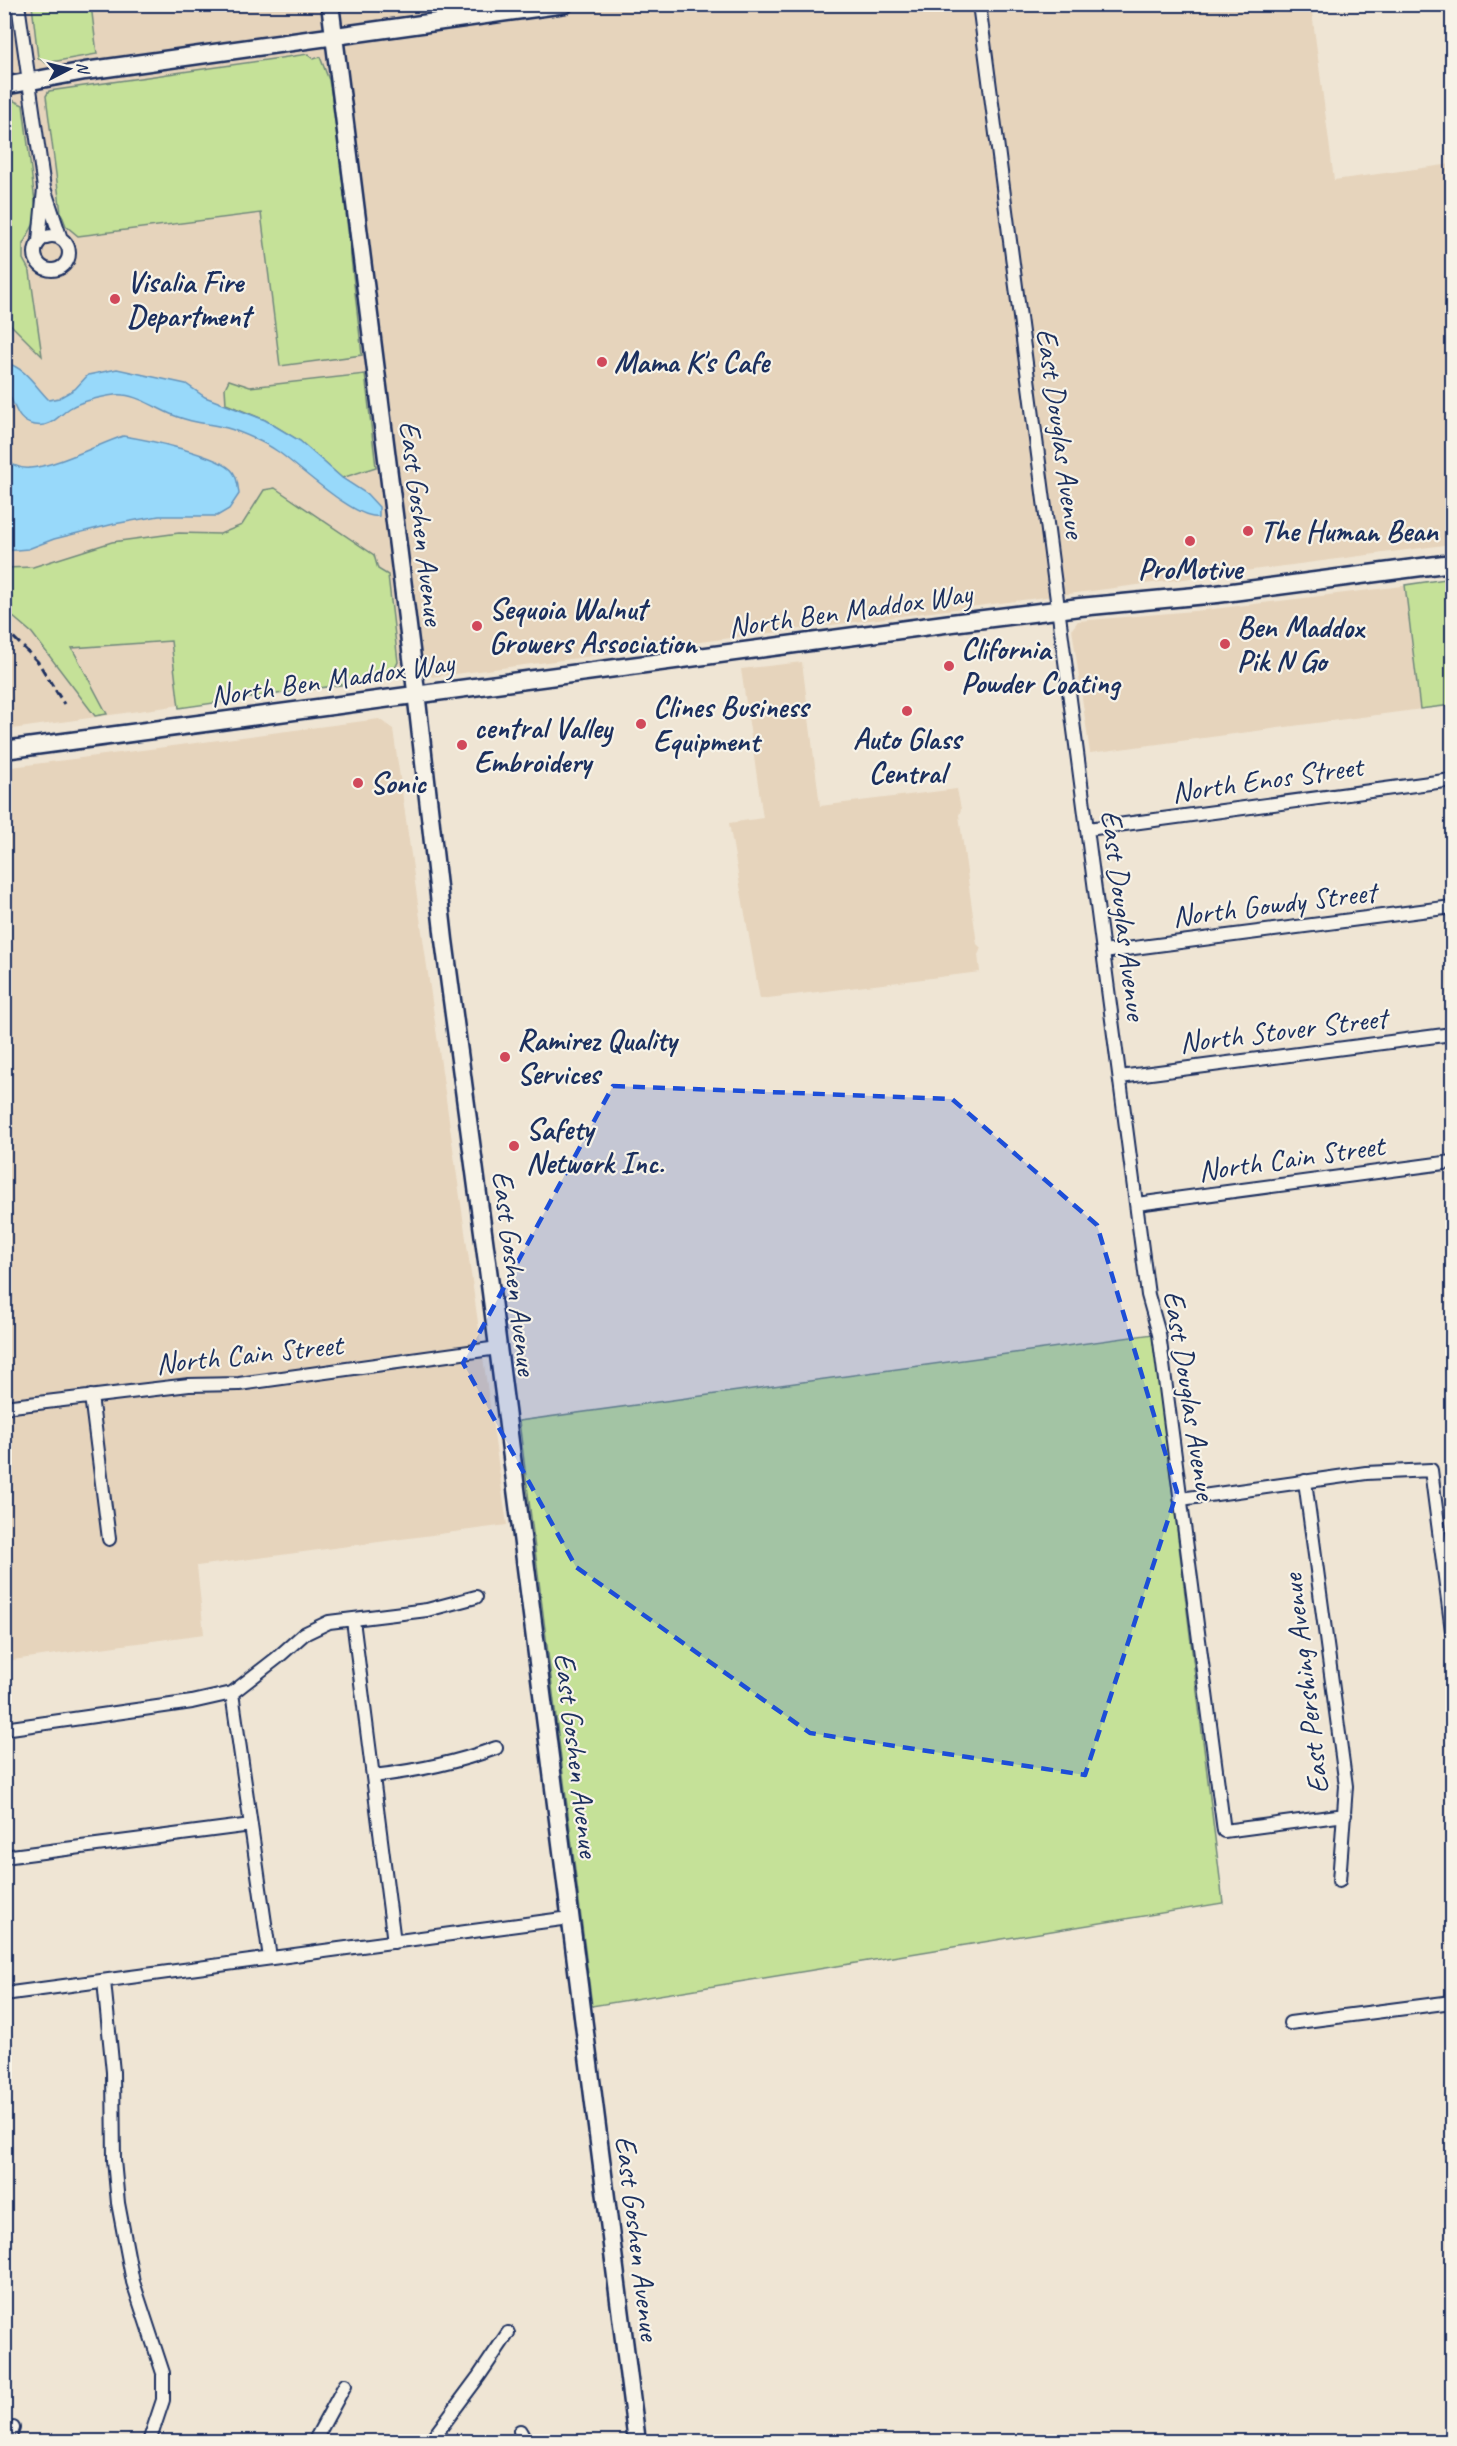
<svg xmlns="http://www.w3.org/2000/svg" width="1457" height="2446" viewBox="0 0 1457 2446" font-family="Caveat,sans-serif">
  <style>
    .built { fill: #e6d4bc }
    .green { fill: #c5e198; stroke: #70887b; stroke-width: 1.5 }
    .water { fill: #98d9fa; stroke: #6695bc; stroke-width: 1.5 }
    .lines { fill: none; stroke-linecap: round; stroke-linejoin: round }
    .street-casing { stroke: #1b2f5e; stroke-width: 16 }
    .secondary-casing { stroke: #1b2f5e; stroke-width: 21 }
    .street { stroke: #f7f3e8; stroke-width: 12 }
    .secondary { stroke: #f7f3e8; stroke-width: 16 }
    .rail { stroke: #1b2f5e; stroke-width: 3; stroke-dasharray: 9 4.5; stroke-linecap: butt }
    .marked { fill: #1d4ed8; fill-opacity: 0.2; stroke: #1d4ed8; stroke-width: 4.5; stroke-dasharray: 12 8; stroke-linejoin: round }
    .poi-dot { fill: #d1495b; stroke: #f7f3e8; stroke-width: 2 }
    .labels { text-anchor: middle; dominant-baseline: central; stroke-width: 4.5; stroke-linejoin: round; paint-order: stroke }
    .poi-label { font-size: 30px; font-weight: bold; fill: #1b2f5e; stroke: #f7f3e8; text-anchor: start }
    .street-label { font-size: 30px; fill: #1b2f5e; stroke: #f7f3e8 }
  </style>
  <rect width="100%" height="100%" fill="#efe5d4"/>
  <filter id="ink" filterUnits="userSpaceOnUse"><feTurbulence type="fractalNoise" baseFrequency=".0167" numOctaves="2"/><feDisplacementMap in="SourceGraphic" scale="12" xChannelSelector="R" yChannelSelector="G"/><feConvolveMatrix kernelMatrix="1 2 1 2 8 2 1 2 1" color-interpolation-filters="sRGB"/></filter>
  <g filter="url(#ink)">
    <path class="built" d="M4,5h1307l23,175 118,-16v380l-1020,133 -9,-10 -30,3 -9,6 -379,54z
      M1452,580v125l-362,48 -18,-124 6,-8 127,-11z
      M802,662l18,144 137,-17 4,20 -2,6 18,129 4,4 -3,7 2,17 -220,27 -31,-176 34,-5 -22,-149z
      M379,719l14,10 114,796 -310,41 7,68 -199,27 -1,-893z"/>
    <path class="green" d="M32,5h59l6,49 -51,9 -8,-5z
      M308,54l6,5 6,-2 9,23 6,35 27,240 -82,11 -19,-153 -183,23 -12,-10 -5,-13 -15,-117 3,-5z
      M12,100l11,5 14,113 -14,26v15l7,13 12,84 -37,-37 -1,-218z
      M365,374l11,93 -34,11 -42,-37 -35,-21 -39,-16 -1,-16 4,-8 21,7z
      M275,488l99,67 4,14 10,6 10,87 -8,16 -211,30 -8,-67 -99,7 35,66 -12,2 -63,-83 -27,-23v-42l28,-1 79,-25 67,-9 41,1 22,-9 22,-35z
      M1452,578v127l-32,4 -15,-124z
      M1153,1334l70,569 -631,103 -73,-585z"/>
    <path class="water" d="M5,362c23,8 28,22 44,38l10,-2 16,-9 13,-14 29,-6 69,15 19,13 60,23 35,21 42,37 25,16 12,13v9c-23,5 -81,-51 -102,-65 -11,-8 -36,-19 -50,-23 -16,-4 -33,-5 -49,-11 -18,-6 -36,-20 -55,-22 -11,-2 -44,7 -53,13 -12,8 -19,20 -35,17 -21,-3 -19,-24 -30,-36z
      M123,436c21,3 98,19 110,36 5,7 5,15 6,22l-10,15 -12,7h-58l-45,8 -60,15 -26,10 -23,2v-92c7,6 15,10 25,9 26,-2 67,-23 93,-32z"/>
    <g class="lines">
      <defs>
        <path id="street" d="M18,4l26,184 17,51
          M470,4l1,13
          M979,4l169,1291 11,39 65,497 121,-16
          M35 253a17 17 0 1 1 34 0a17 17 0 1 1-34 0Z
          M39,241l5,-52
          M1088,829l364,-49
          M1103,952l349,-45
          M1120,1077l332,-43
          M1137,1204l315,-42
          M91,1396l18,143
          M4,1407l185,-22 50,-1 259,-36
          M1305,1481l41,305 -7,95
          M1181,1499l185,-26 65,-3 21,161
          M353,1620l41,322
          M4,1729l188,-27 40,-9
          M373,1776c43,-5 83,-13 123,-28
          M4,1857l247,-32
          M270,1958l-38,-265 45,-35 27,-24 25,-12 98,-12 49,-13
          M104,1981l9,91 1,88 4,43 15,79 30,91v27l-14,42
          M4,1994l566,-76
          M1290,2023l162,-21
          M520,2431l6,11
          M8,2442l5,-14
          M314,2442l31,-57
          M430,2442l49,-66 29,-43"/>
        <path id="secondary" d="M330,4l84,670 30,266 47,352 146,1150
          M4,86l81,-15 480,-67
          M4,750l948,-127 128,-16 137,-13 235,-31"/>
      </defs>
      <use href="#street" class="street-casing"/>
      <use href="#secondary" class="secondary-casing"/>
      <use href="#street" class="street"/>
      <use href="#secondary" class="secondary"/>
      <path class="rail" d="M4,628l34,34 26,42"/>
    </g>
  </g>
  <path class="marked" d="M613,1086l339,13 145,126 80,267 -92,283 -275,-42 -234,-166 -113,-204z"/>
  <g class="poi-dot">
    <circle cx="115" cy="299" r="6"/>
    <circle cx="602" cy="362" r="6"/>
    <circle cx="1248" cy="531" r="6"/>
    <circle cx="1190" cy="541" r="6"/>
    <circle cx="477" cy="626" r="6"/>
    <circle cx="1225" cy="644" r="6"/>
    <circle cx="949" cy="666" r="6"/>
    <circle cx="907" cy="711" r="6"/>
    <circle cx="641" cy="724" r="6"/>
    <circle cx="462" cy="745" r="6"/>
    <circle cx="358" cy="783" r="6"/>
    <circle cx="505" cy="1057" r="6"/>
    <circle cx="514" cy="1146" r="6"/>
  </g>
  <g class="labels">
    <g class="poi-label">
      <text x="127" y="282">Visalia Fire<tspan x="127" dy="34">Department</tspan></text>
      <text x="614" y="362">Mama K's Cafe</text>
      <text x="1260" y="531">The Human Bean</text>
      <text x="1190" y="569" text-anchor="middle">ProMotive</text>
      <text x="489" y="609">Sequoia Walnut<tspan x="489" dy="34">Growers Association</tspan></text>
      <text x="1237" y="627">Ben Maddox<tspan x="1237" dy="34">Pik N Go</tspan></text>
      <text x="961" y="649">Clifornia<tspan x="961" dy="34">Powder Coating</tspan></text>
      <text x="653" y="707">Clines Business<tspan x="653" dy="34">Equipment</tspan></text>
      <text x="474" y="728">central Valley<tspan x="474" dy="34">Embroidery</tspan></text>
      <text x="907" y="739" text-anchor="middle">Auto Glass<tspan x="907" dy="34">Central</tspan></text>
      <text x="370" y="783">Sonic</text>
      <text x="517" y="1040">Ramirez Quality<tspan x="517" dy="34">Services</tspan></text>
      <text x="526" y="1129">Safety<tspan x="526" dy="34">Network Inc.</tspan></text>
    </g>
    <g class="street-label">
      <text transform="translate(1061 433) rotate(82)">East Douglas Avenue</text>
      <text transform="translate(422 523) rotate(83)">East Goshen Avenue</text>
      <text transform="translate(850 610) rotate(-8)">North Ben Maddox Way</text>
      <text transform="translate(332 679) rotate(-8)">North Ben Maddox Way</text>
      <text transform="translate(1267 779) rotate(-8)">North Enos Street</text>
      <text transform="translate(1274 904) rotate(-7)">North Gowdy Street</text>
      <text transform="translate(1124 915) rotate(83)">East Douglas Avenue</text>
      <text transform="translate(1283 1030) rotate(-7)">North Stover Street</text>
      <text transform="translate(1291 1158) rotate(-8)">North Cain Street</text>
      <text transform="translate(515 1273) rotate(83)">East Goshen Avenue</text>
      <text transform="translate(249 1354) rotate(-6)">North Cain Street</text>
      <text transform="translate(1190 1395) rotate(81)">East Douglas Avenue</text>
      <text transform="translate(1305 1684) rotate(-97)">East Pershing Avenue</text>
      <text transform="translate(577 1755) rotate(83)">East Goshen Avenue</text>
      <text transform="translate(638 2238) rotate(83)">East Goshen Avenue</text>
    </g>
  </g>
  <rect width="1457" height="2446" fill="none" stroke="#f7f3e8" stroke-width="24"/>
  <rect x="12" y="12" width="1433" height="2422" fill="none" stroke="#1b2f5e" stroke-width="2" filter="url(#ink)"/>
  <g transform="translate(69 69) rotate(83)" stroke="#f7f3e8" stroke-width="4.5" paint-order="stroke">
  <path d="M0-4.5L10 22L0 15L-10 22Z" fill="#1b2f5e"/>
  <text y="-9" font-size="16" font-weight="bold" text-anchor="middle" fill="#1b2f5e">N</text>
  </g>
</svg>
